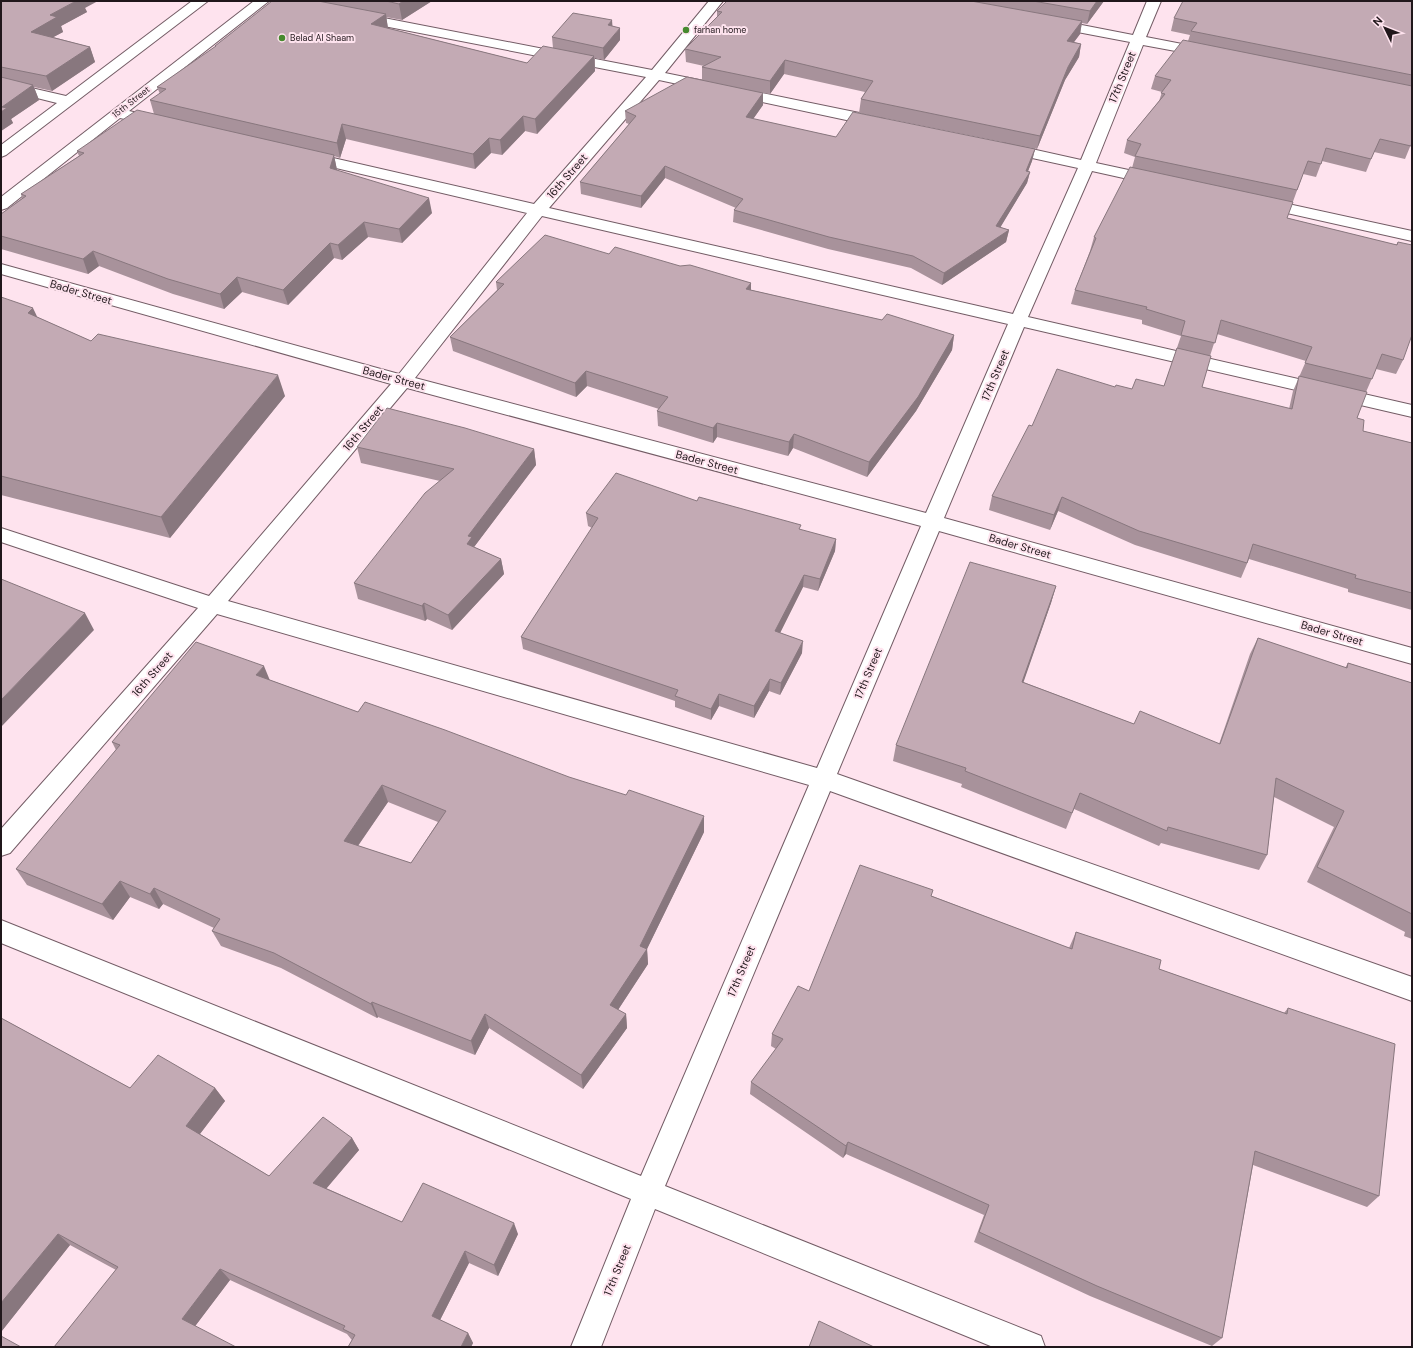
<svg xmlns="http://www.w3.org/2000/svg" width="1413" height="1348" viewBox="0 0 1413 1348" font-family="'DM Sans',sans-serif">
  <style>
    .lines { fill: none; stroke-linecap: round; stroke-linejoin: round }
    .street-casing { stroke: #735c65; stroke-width: 2 }
    .street { fill: #fff; fill-rule: evenodd }
    .wall { fill: #a8929b; fill-rule: evenodd }
    .shaded-wall { fill: #88777e }
    .building { fill: #c3aab4; stroke: #88777e; fill-rule: evenodd }
    .poi-dot { fill: #468a2e; stroke: #fee3ee; stroke-width: 1.5 }
    .labels { text-anchor: middle; dominant-baseline: central; stroke-width: 4; stroke-linejoin: round; paint-order: stroke }
    .far-poi-label { font-size: 9px; fill: #20171b; stroke: #fee3ee; text-anchor: start }
    .far-street-label { font-size: 9px; fill: #20171b; stroke: #fee3ee }
    .street-label { font-size: 11px; fill: #20171b; stroke: #fee3ee }
  </style>
  <rect width="100%" height="100%" fill="#fee3ee"/>
  <g class="lines">
    <defs>
      <path id="street" d="M192,1h16l-202,154 -5,2v-12l56,-42 -56,-14v-8l65,15z
        M254,1h15l-140,110 35,8 3,3 -3,3 -5,2 -39,-9 -113,90 -6,2v-13z
        M709,1h14l-58,72 214,44 5,2 3,3 -3,3 -5,2 -220,-47 -110,128 464,106 65,-146 -78,-17 -3,-3 3,-3 5,-2 76,17 49,-118 -79,-15 -5,-1 -2,-3 2,-3 5,-1 82,16 14,-34h14l-15,36 62,12 5,1 2,3 -2,3 -5,1 -65,-12 -47,118 65,14 2,3 -2,3 -6,2 -63,-14 -64,146 384,88v12l-388,-90 -80,191 468,130v16l-473,-133 -102,243 575,203v24l-582,-210 -165,395 376,150 4,11h-52l-338,-138 -54,138h-30l60,-148 -630,-256v-23l640,256 168,-391 -592,-171 -207,239 -9,3v-27l197,-221 -197,-66v-14l208,68 182,-212 -390,-110v-10l398,110 128,-161 -225,-53 -3,-3 3,-3 5,-2 227,52 112,-127 -288,-56 -5,-1 -2,-3 2,-3 5,-1 294,57zM542,216l466,108 -82,189 -511,-135zM407,388l514,138 -104,242 -589,-167z
        M1261,198l151,33v10l-157,-35 -2,-3 2,-3z"/>
    </defs>
    <use href="#street" class="street-casing"/>
    <use href="#street" class="street"/>
  </g>
  <path class="wall" d="M1,1l84,7 2,4 -26,14 2,6 -10,5 37,10 5,15 -43,29 -18,-4 5,13 -28,19 2,4 -12,8z
    M272,1h160l-30,19 -16,-3 2,11 139,35 26,-15 -1,-11 60,-11 8,14 -16,20 -9,-2v13l-58,63 -12,-3 -23,24 -11,-2 -16,16 -129,-30 -6,19 -6,-2 3,14 95,43 -30,30 -34,-6 -26,23 -8,-2 -46,47 -46,-13 -18,17 -51,-15 -74,-28 -11,8 -87,-25v-35l21,-16 -1,-4 58,-38 -2,-5 77,-37 -4,-14 10,-6 -3,-7 58,-40v-1z
    M727,1h377l-17,23 -5,-1 -2,11 -6,8 7,2 -2,13 -14,23 -28,69 -178,-36 2,-14 4,-7 -81,-18 -14,20 -7,-1v12l-10,14 83,18 199,12 -3,12 -4,10 2,1 -3,11 -27,44 9,3 -3,12 -64,43 -31,-17 -83,-19 -95,-27 1,-12 2,-2 -71,-30 -24,30 -60,-14 -1,-12 49,-58 -3,-1 -1,-12 77,-31v-13l2,-1 -18,-4 -1,-13 32,-32v-6z
    M1412,1v141l-7,17 -31,-7 -8,20 -44,-11 -6,16 -13,-3 -16,44 109,27 2,-3 5,118 -7,14 -20,-5 -10,23 -9,26 6,13 49,12v167l-64,-18v-3l-99,-30 -8,19 -106,-33 -77,-34 -8,19 -61,-20 3,-14 40,-70 83,-39 17,2 32,-3 17,-50 -39,-12v-4l-71,-16 4,-14 15,-39 4,-14 38,-69 3,-11 -11,-4 3,-13 32,-39 3,-9 -11,-3 4,-13 33,-35 2,-6 -19,-4 3,-13zM1217,334l89,27 -13,30 -4,18 -87,-22 8,-31z
    M609,254l71,12 71,17v7l131,30 72,15 -2,15 -36,61 -49,66 -74,-29 -5,8 -71,-19 -4,6 -55,-17 -1,-15 2,-2 -72,-23 -11,11 -123,-46 -3,-14 47,-47 -1,-8z
    M1,297l36,20 54,24 194,55 -115,142 -169,-43z
    M357,447l177,2 2,16 -62,82 27,12 3,15 -52,56 -25,-11 -2,2 -67,-22 -4,-16 86,-102 -79,-18z
    M697,501l103,29 36,9 -1,12 -17,40 -15,-4 -23,46 22,20 -22,42 -11,-4 -15,27 -35,-12 -8,14 -36,-13v-6l-152,-52 -2,-12 71,-109 -4,-2 -2,-13z
    M1056,586l-5,17 -28,79 111,42 85,20 31,-90 8,-16 87,30 3,-5 64,20v256l-8,-3 1,-4 -98,-50 27,-55 -60,-30 -7,58 -8,15 -98,-27 -2,3 -85,-37 -8,20 -105,-42 1,-3 -69,-23 3,-16z
    M270,680l88,32 346,120 -57,117 1,15 -30,46 8,4 1,14 -44,61 -94,-61 -14,27 -97,-38 -1,1 -96,-50 -60,-22 -9,-15 2,-3 -51,-24 -4,5 -29,-12 -17,23 -86,-35 -11,-16 100,-119 -4,-8zM388,802l50,20 -27,41 -53,-17z
    M932,896l137,52 7,-16 83,37 125,44 4,-5 91,188 -12,11 -114,-42 -31,173 -10,8 -122,-50 -116,-54 10,-27 -138,-61 -3,4 -93,-64 1,-12 25,-33 -5,-3 1,-12 37,-43z
    M1,1018l129,70h85l10,13 -25,33 69,42 83,-38 7,12 -33,38 76,34 116,12 -20,42 -29,-13 -29,57 28,13 5,10 -2,4h-123l4,-7 -1,-1 -4,-5 -117,-54 -35,46 -141,21 62,-77 -46,-25 -69,87z"/>
  <path class="shaded-wall" d="M76,1h22l-13,7 2,4 -26,14 2,6 -26,14 -6,-14 19,-17z
    M403,1h29l-30,19 -3,-16z
    M1097,1h7l-17,23 3,-13z
    M386,14l2,15 -17,-5z
    M612,20l1,13 -5,-8z
    M1082,21l-2,13 -15,20 2,-13z
    M620,28v12l-16,20 -1,-12z
    M1081,44l-2,13 -14,23 -28,69 3,-13 28,-69z
    M90,47l5,15 -43,29 -6,-15z
    M594,56l1,15 -58,63 -2,-15z
    M785,60l-1,14 -14,20v-13z
    M33,85l6,15 -28,19 2,4 -12,8 1,-24z
    M763,93v12l-17,24v-12z
    M523,116l2,15 -23,24 -2,-15z
    M342,124l4,15 -6,19 -3,-15z
    M489,138l2,15 -16,16 -2,-15z
    M1035,149l-3,12 -7,18 5,-7 -3,11 -33,55 2,-12 30,-55z
    M334,155l3,15 -3,13 -4,-15z
    M665,166v12l-24,30v-12z
    M429,198l3,15 -30,30 -3,-14z
    M364,222l4,15 -26,23 -4,-15z
    M1009,230l-3,12 -64,43 2,-12z
    M330,243l4,15 -46,47 -5,-15z
    M93,251l6,15 -11,8 -5,-15z
    M237,277l5,15 -18,17 -4,-15z
    M751,283v14l-5,-8z
    M33,308l10,21 -15,-16z
    M954,335l-2,15 -36,61 -49,66 2,-15z
    M586,371l1,15 -11,11 -1,-14z
    M278,375l7,21 -115,142 -9,-21z
    M717,423v14l-4,6v-15z
    M794,434l-1,14 -5,8 1,-14z
    M534,449l2,16 -62,82 -7,-3 1,-8z
    M1062,497l-4,14 -8,19 4,-15z
    M836,539l-1,12 -17,40 2,-12z
    M501,559l3,15 -52,56 -4,-15z
    M804,575l-1,12 -28,56v-12z
    M1056,586l-5,17 -33,95 4,-16z
    M424,603l3,16 -2,2 -3,-15z
    M85,613l9,17 -93,97v-27z
    M803,641l-1,12 -22,42 1,-12z
    M264,666l7,17 -15,-8z
    M770,679l-1,12 -15,27v-12z
    M719,694v12l-8,14v-11z
    M382,785l6,17 -38,55 -6,-16z
    M704,816v16l-57,117 1,15 -36,55 -2,-14 30,-59z
    M120,881l10,16 -17,23 -11,-16z
    M154,888l9,16 -4,5 -9,-15z
    M372,1002l6,15 -1,1 -6,-14z
    M485,1014l4,14 -14,27 -4,-14z
    M626,1014l1,14 -44,61 -2,-14z
    M215,1088l10,13 -29,38 -10,-13z
    M352,1138l7,12 -38,45 -8,-12z
    M848,1142l-2,12 -3,4 3,-12z
    M514,1223l4,11 -20,42 -4,-11z
    M58,1234l12,11 -69,87v-29z
    M465,1251l4,12 -32,63 -5,-10z
    M220,1269l10,11 -37,49 -11,-10z
    M468,1333l5,10 -2,4h-10z"/>
  <path class="building" d="M1,1h75l-26,14 7,2 -26,15 59,15 -44,29 -45,-9z
    M272,1h46l68,13 -15,10 156,39 16,-17 51,10 -59,63 -12,-3 -23,24 -11,-2 -16,16 -131,-30 -5,19 -187,-43 16,-11 -9,-2 59,-41h-1z
    M386,1h17l-4,3z
    M727,1h244l111,20 -15,20 14,3 -13,23 -28,69 -179,-37 12,-18 -88,-21 -15,21 -68,-14 19,-10 -36,-8 37,-37 -5,-1z
    M1033,1h64l-7,10z
    M1183,1h229v74l-221,-44 6,-8 -23,-5z
    M573,13l39,7 -4,5 12,3 -17,20 -51,-11z
    M1183,40l229,46v56l-1,4 -31,-7 -9,20 -45,-11 -5,16 -13,-3 -11,29 -162,-34 6,-12 -14,-4 38,-46 -4,-1 10,-13 -16,-4z
    M1,77l32,8 -31,22 5,1 -6,4z
    M687,77l76,16 -17,24 90,20 17,-25 182,37 -9,22 4,1 -34,54 13,4 -65,43 -31,-17 -84,-19 -95,-27 9,-11 -78,-33 -24,30 -61,-14 56,-66 -11,-5z
    M137,110l197,45 -4,13 99,30 -30,31 -35,-7 -26,23 -8,-2 -47,47 -46,-13 -17,17 -52,-15 -75,-28 -10,8 -82,-23v-22l25,-18 -5,-2 63,-41 -7,-2z
    M1130,167l163,35 -6,16 110,27 1,-3 14,3v90l-9,25 -21,-6 -10,25 -67,-16 7,-16 -91,-27 -6,23 -34,-8 4,-14 -39,-12 1,-2 -72,-17 21,-52 -2,-1z
    M545,235l64,19 6,-7 65,19 10,-1 61,18 -5,6 136,31 5,-6 67,21 -36,62 -49,65 -75,-28 -5,8 -72,-19 -4,5 -56,-17 11,-14 -82,-26 -11,12 -125,-46 54,-53 -8,-2z
    M1,297l32,11 -5,5 63,28 7,-7 180,41 -117,142 -160,-41z
    M1177,348l34,8 -9,31 90,22 7,-33 68,16 -10,26 7,2 -1,11 49,12v150l-57,-15 1,-3 -103,-31 -6,19 -108,-32 -77,-34 -8,18 -62,-19 37,-71 3,1 25,-57 58,18 1,-2 16,4 4,-10 28,7z
    M387,408l78,20 69,21 -66,87 4,1 -5,7 34,15 -53,56 -24,-12 -2,3 -68,-23 71,-90 29,-24 -97,-22z
    M616,473l81,28 2,-4 102,28 -2,4 37,10 -16,40 -16,-4 -29,56 28,10 -22,42 -11,-4 -16,27 -35,-12 -8,15 -36,-13 3,-6 -157,-53 77,-119 -12,-5z
    M970,562l86,24 -34,96 112,42 6,-13 80,33 38,-106 89,30 1,-5 64,20v231l-95,-47 27,-56 -68,-33 -9,77 -99,-28 -1,4 -87,-38 -8,20 -107,-42 1,-3 -70,-23z
    M1,579l84,34 -84,87z
    M196,642l68,24 -8,9 102,37 7,-10 80,28 124,47 57,18 3,-5 75,26 -64,130 7,3 -37,56 16,9 -45,61 -96,-61 -14,27 -99,-39 -1,2 -97,-51 -62,-22 8,-12 -66,-31 -4,6 -30,-13 -18,23 -86,-35 104,-124 -8,-3zM382,785l64,26 -35,52 -67,-22z
    M860,865l73,25 -2,6 141,53 4,-17 85,28 -2,9 128,45 1,-6 107,36 -16,152 -124,-45 -33,187 -125,-52 -118,-54 10,-27 -141,-63 -2,4 -95,-64 32,-43 -11,-5 26,-48 11,5z
    M1,1018l129,70 28,-33 57,33 -29,38 83,50 54,-59 29,21 -39,45 89,39 21,-39 91,40 -20,42 -29,-14 -33,65 36,17 -7,14h-113l7,-12 -12,-6 2,-3 -125,-57 -38,50 54,28h-182l64,-80 -60,-33 -57,69z
    M819,1321l55,26h-65z
    M1,1336l20,11h-20z"/>
  <g class="poi-dot">
    <circle cx="686" cy="30" r="4"/>
    <circle cx="282" cy="38" r="4"/>
  </g>
  <g class="labels">
    <g class="far-poi-label">
      <text x="694" y="30">farhan home</text>
      <text x="290" y="38">Belad Al Shaam</text>
    </g>
    <g class="far-street-label">
      <text transform="translate(131 102) rotate(-38)">15th Street</text>
    </g>
    <g class="street-label">
      <text transform="translate(1122 77) rotate(-68)">17th Street</text>
      <text transform="translate(567 176) rotate(-49)">16th Street</text>
      <text transform="translate(81 292) rotate(16)">Bader Street</text>
      <text transform="translate(995 375) rotate(-67)">17th Street</text>
      <text transform="translate(394 378) rotate(15)">Bader Street</text>
      <text transform="translate(363 428) rotate(-50)">16th Street</text>
      <text transform="translate(707 462) rotate(15)">Bader Street</text>
      <text transform="translate(1020 546) rotate(16)">Bader Street</text>
      <text transform="translate(1332 633) rotate(16)">Bader Street</text>
      <text transform="translate(868 673) rotate(-67)">17th Street</text>
      <text transform="translate(152 674) rotate(-49)">16th Street</text>
      <text transform="translate(741 971) rotate(-67)">17th Street</text>
      <text transform="translate(617 1270) rotate(-68)">17th Street</text>
    </g>
  </g>
  <rect width="1413" height="1348" fill="none" stroke="#20171b" stroke-width="4"/>
  <g transform="translate(1385 28) rotate(313)" stroke="#fee3ee" stroke-width="3" paint-order="stroke">
  <path d="M0-3L7 15L0 10L-7 15Z" fill="#20171b"/>
  <text y="-6" font-size="11" font-weight="bold" text-anchor="middle" fill="#20171b">N</text>
  </g>
</svg>
